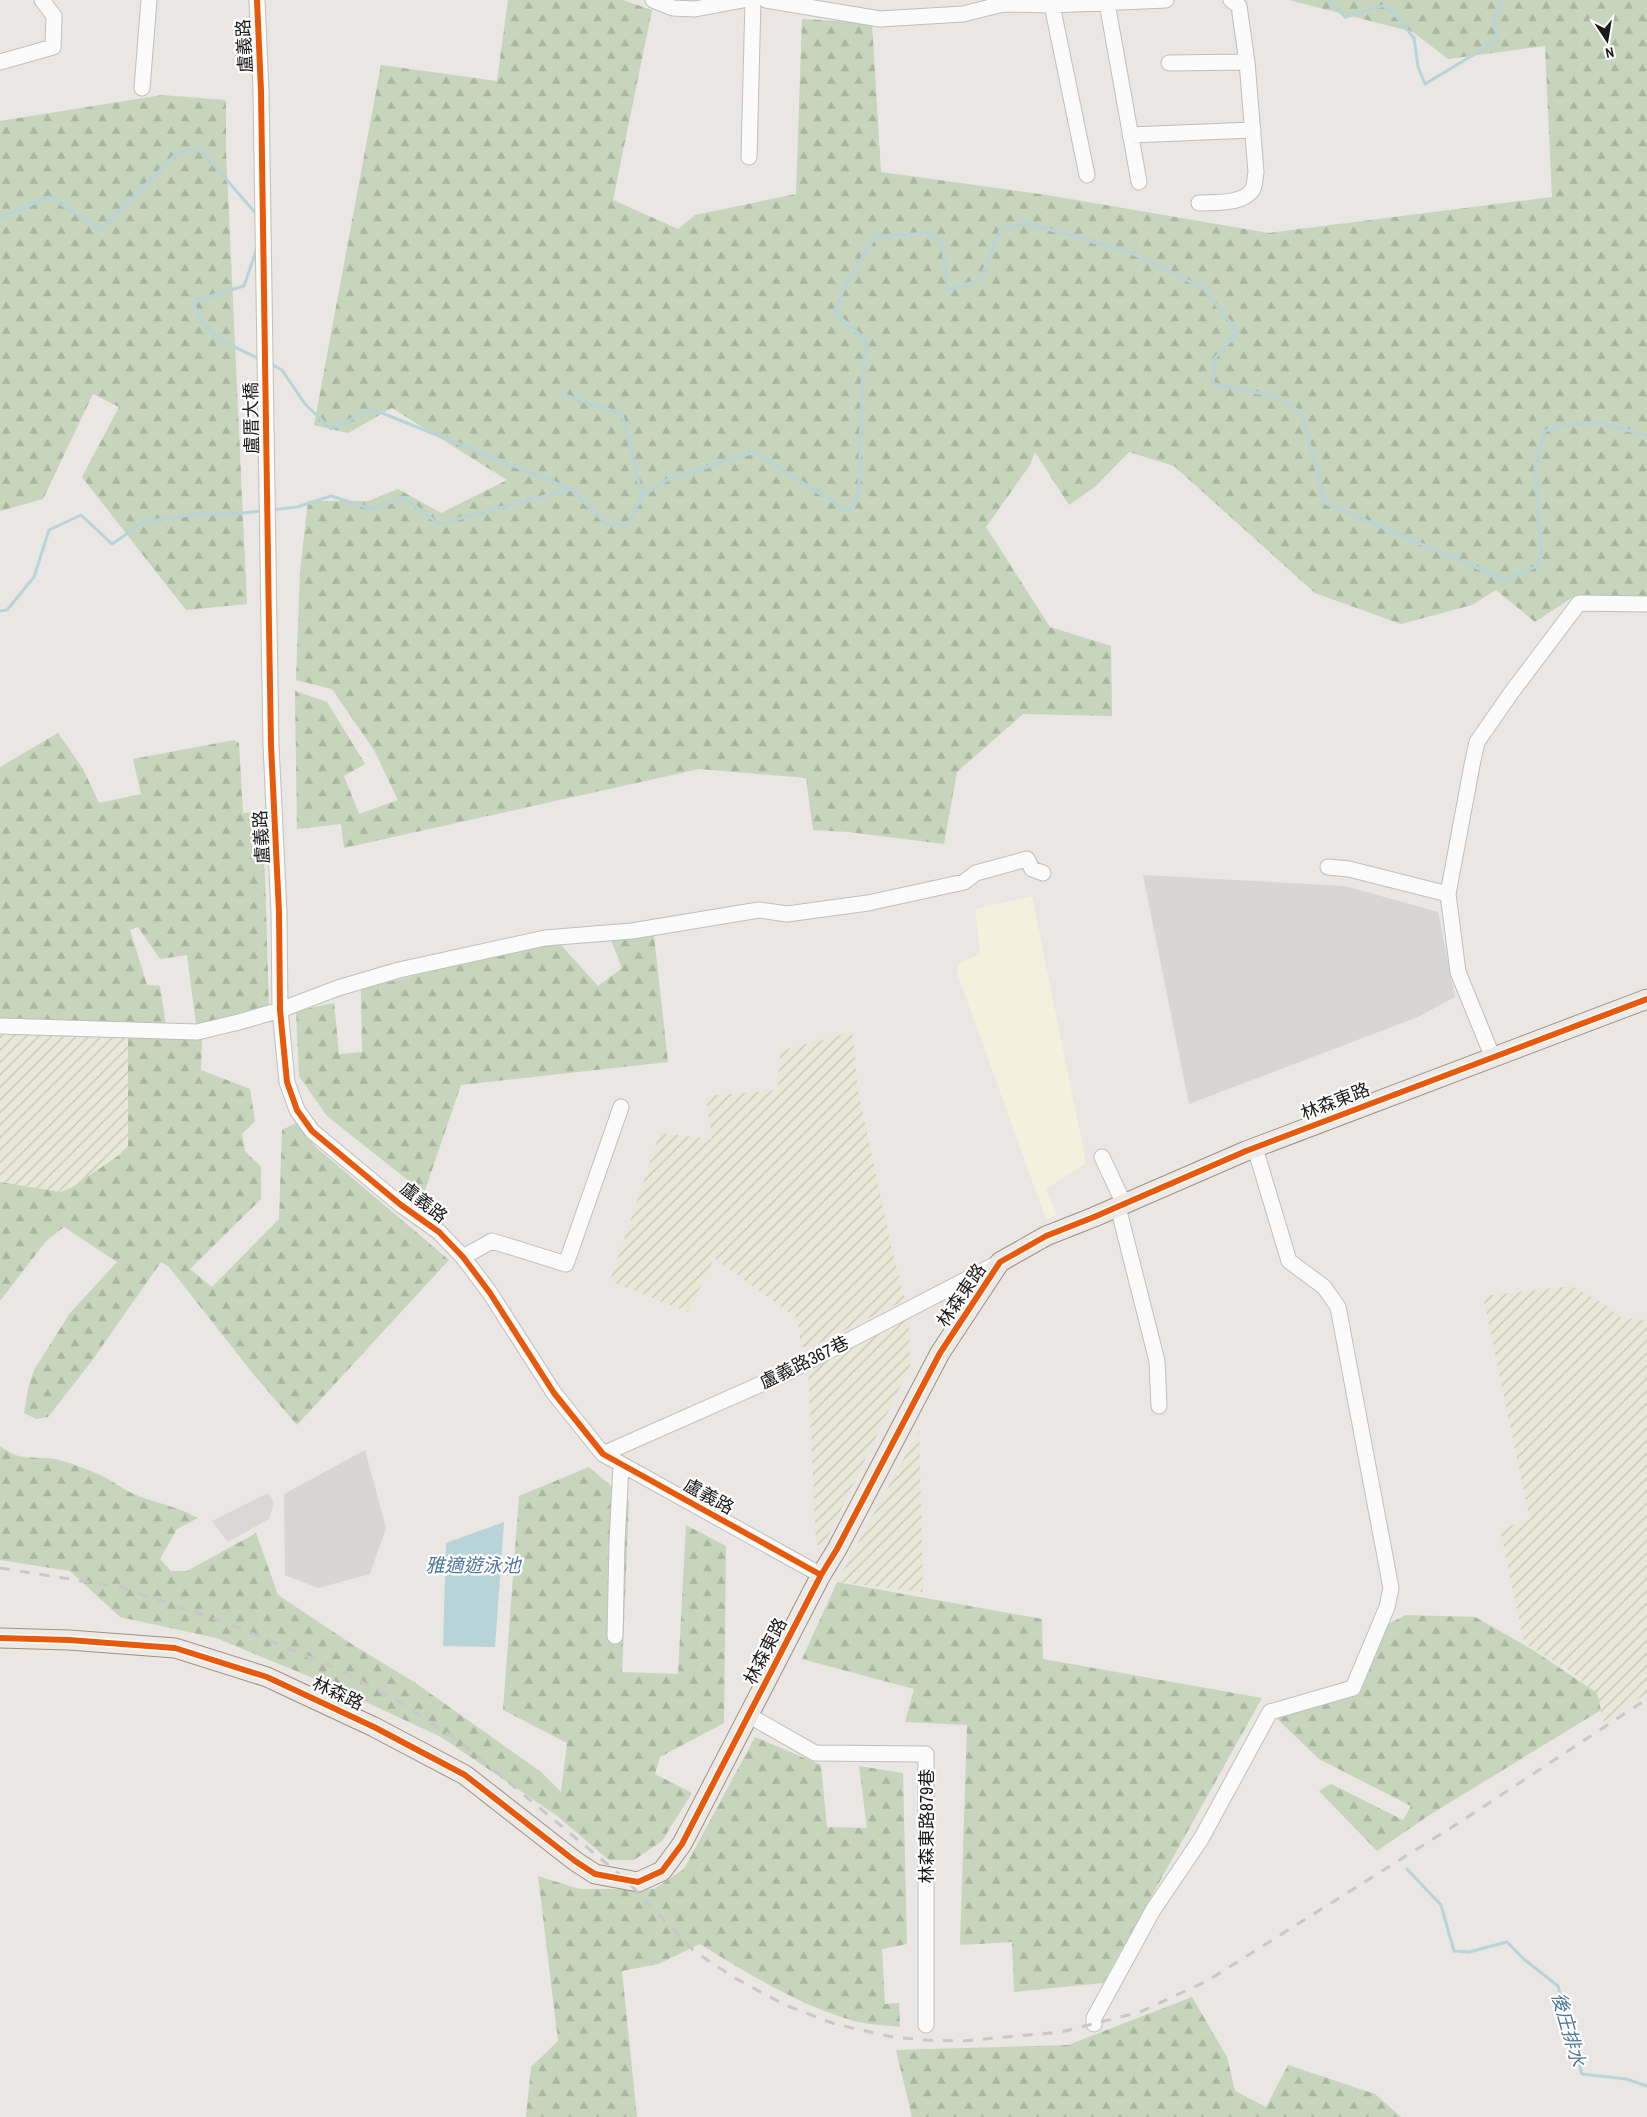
<svg xmlns="http://www.w3.org/2000/svg" width="1647" height="2117" viewBox="0 0 1647 2117" font-family="'Archivo Narrow','Noto Sans TC',sans-serif">
  <style>
    .residential { fill: #d8d6d5 }
    .education { fill: #f3f1de }
    .religious { fill: #d7d6d5 }
    .farmland { fill: url(#farmland-furrows) }
    .forest { fill: url(#forest-firs) }
    .parking { fill: #d9d8d7 }
    .water { fill: #b9d4d9 }
    .lines { fill: none; stroke-linecap: round; stroke-linejoin: round }
    .stream { stroke: #b9d4d9; stroke-width: 3 }
    .minor-casing { stroke: #c0bfbe; stroke-width: 17 }
    .major-casing { stroke: #9d9283; stroke-width: 21 }
    .minor { stroke: #fcfbfb; stroke-width: 15 }
    .major { stroke: #eee9e4; stroke-width: 19 }
    .rail { stroke: #c9c8c8; stroke-width: 3; stroke-dasharray: 10 10; stroke-linecap: butt }
    .cycleway-casing { stroke: #fff; stroke-width: 9 }
    .cycleway { stroke: #e8590c; stroke-width: 6 }
    .labels { text-anchor: middle; dominant-baseline: central; stroke-width: 4.5; stroke-linejoin: round; paint-order: stroke }
    .street-label { font-size: 18px; fill: #1b1b1b; stroke: #fff }
    .water-label { font-size: 19px; font-style: italic; fill: #4f7799; stroke: #fff }
  </style>
  <defs>
    <pattern id="farmland-furrows" width="10" height="10" patternUnits="userSpaceOnUse" patternTransform="scale(1.25)"><rect width="10" height="10" fill="#e8e8d7"/><path d="M-1 1l2-2M0 10L10 0M9 11l2-2" fill="none" stroke="#c6c6b8"/></pattern>
    <pattern id="forest-firs" width="22" height="20" patternUnits="userSpaceOnUse" patternTransform="scale(1.25)"><rect width="22" height="20" fill="#c6d5bb"/><path d="M5 1l3.5 6h-7zM16 11l3.5 6h-7z" fill="#aab6a0"/></pattern>
  </defs>
  <rect width="100%" height="100%" fill="#e9e6e3"/>
  <path class="residential" d="M1143,875l202,11 93,26 17,85 -37,20 -229,87z"/>
  <path class="education" d="M1032,896l54,267 -40,26 11,26 -11,4 -89,-246 1,-7 5,-5 17,-7 -5,-45z"/>
  <path class="religious" d="M365,1450l21,78 -16,46 -52,14 -33,-13 -1,-81z"/>
  <path class="farmland" d="M0,1031l128,3v112l-3,5 -54,37 -11,4 -60,-10z
    M852,1032l6,59 34,159 13,50 -98,49 -6,-3 -3,-27 -84,-61 -26,54 -78,-31 50,-148 52,6 -6,-43 72,-6 2,-39z
    M1572,1286l30,17 20,15 25,2v373l-44,29 -5,-26 -26,-24 -48,-29 -24,-114 30,-9 -47,-224z
    M906,1319l3,6 1,41 -87,181 -7,-3 -8,-177z
    M919,1430l4,162 -86,-10z"/>
  <path class="forest" d="M508,0h115l29,10 -39,190 65,29 17,-14 101,-21 6,-175 70,4 9,149 166,23 222,38 283,-36 -7,-151 -97,13 -35,-27 -124,-32h358v596l-71,-1 -41,27 -39,-32 -24,15 -71,19 -86,-31 -141,-127 -45,-14 -33,34 -27,19 -34,-53 -5,13 -44,62 64,100 61,19 1,70 -89,-2 -66,58 -13,72 -96,-12 -35,-2 -7,-52 -107,-9 -355,79 -3,-24 -44,5 -2,-138 32,11 38,62 -21,12 15,38 39,-14 -24,-50 -42,-61 -36,-9 4,-108 8,-71h60l30,-12 43,24 66,-33 -115,-72 -44,25 -34,-8 67,-360 116,16z
    M162,95l64,5v51l21,453 -61,6 -104,-133 37,-70 -26,-13 -50,105 -43,12v-390z
    M58,733l25,36 16,34 42,-9 -8,-35 101,-19 5,3 4,70 17,-1 5,64 4,132 -73,16 -9,-69 -27,4 -22,-32 -8,3 17,55 13,1 6,40 -166,-7v-252z
    M654,936l14,126 -207,23 -37,108 -97,-77 -28,-40 -3,-65 38,-8 5,51 23,-2 -1,-63 111,-28 87,-18 39,43 24,-18 -11,-28z
    M128,1034l74,5 -1,31 49,19 5,32 -13,13 3,17 16,16v32l-71,70 22,18 67,-68 3,-89 14,-7 21,25 132,112 -152,165 -43,-50 -85,-108 -8,-5 -70,100 -43,55 -12,2 -12,-6 4,-24 6,-19 36,-57 47,-51 -53,-35 -18,14 -46,60v-119l60,10 11,-4 54,-37 3,-5z
    M0,1446c23,17 30,9 55,13 13,3 35,11 47,17 12,6 22,14 34,19 22,9 40,11 62,23l-21,11 -17,30 11,12h16l69,-38 22,62 75,50 61,37 127,90 20,20 6,-49 -64,-33 16,-214 70,-29 40,34 -7,171 56,2 8,-149 40,21 -2,177 -64,34 -5,17 37,19 -30,48 -28,19h-25l-53,-45 -115,-78 -118,-55 -107,-44 -96,-21 -50,-46 -70,-11z
    M837,1582l205,37 1,40 219,39 -159,285 -89,9 -2,-50 -52,3 7,-220 -62,-3 9,-33 -112,-30z
    M1406,1615l69,2 58,33 64,43 4,17 -170,104 -54,37 -58,-60 12,-7 72,36 8,-14 -92,-47 -49,-47 83,-24 23,-58z
    M755,1737l66,28 6,62 40,1 -8,-62 44,7 4,171 -25,5 3,55 14,-1 1,24c-15,-2 -31,-2 -46,-6 -56,-16 -105,-47 -154,-77l-42,20 -36,7 15,146h-111l5,-50 27,-26 -20,-165 41,13h75l30,-20z
    M1192,1997l35,60 8,34 31,16 22,-42 87,29 26,23h-489l-16,-67 172,-5z"/>
  <path class="parking" d="M268,1493l6,10 -5,16 -41,23 -16,-21z"/>
  <path class="water" d="M504,1522l-9,125 -52,-1 3,-103z"/>
  <g class="lines">
    <path class="stream" d="M1329,0l16,17c14,-3 25,-10 39,-11l12,10 18,22 4,29 7,17 73,-44 -4,-19 8,-21
      M0,218l49,-21 52,32 74,-74 24,-7 59,68
      M256,251l-12,35 -50,15c3,31 42,47 66,58
      M271,364l11,6 23,34 26,25 41,-20 199,80 35,35 22,1 14,-29 25,-16 87,-28 95,60 10,-20 3,-107 4,-45 -32,-28 13,-30 28,-45 52,-4 15,10 6,47 32,-10 20,-50 26,-7 103,29 74,36 35,44 -23,26 -2,26 61,12 27,16 24,91 181,77 31,-14 4,-13 -6,-86 10,-36 17,-6 41,-2 44,13
      M561,394l61,20 20,82
      M271,510l26,-3 34,-11 41,13 33,-11 34,26 132,-35
      M0,611l7,-1 27,-33 15,-47 32,-15 31,29 32,-22 51,-8h38l29,-3
      M1407,1869l34,36 13,46 15,1 38,-10 18,18 33,26 24,88 44,5 21,7"/>
    <defs>
      <path id="minor" d="M257,0l4,91 8,535 2,119 8,167 1,98 7,72 10,28 15,21 89,74 38,27 24,25 27,36 64,100 49,61 218,121
        M653,0l20,8 22,1 48,-9
        M766,0l114,19 83,-5 40,-10 49,1 114,-5
        M1107,3l32,179
        M1052,5l35,170
        M0,62l53,-15 1,-31 -12,-16
        M1169,63l78,-1
        M142,88l7,-88
        M1130,135l123,-5
        M749,157l4,-157
        M1199,203c16,-1 44,2 54,-14 2,-5 2,-12 3,-17l-9,-110 -8,-56 -8,-6
        M1328,867l21,2 99,25
        M0,1026l197,6 42,-10 41,-12 58,-22 61,-18 146,-32 87,-7 127,-21 28,4 81,-11 96,-21 12,-9 51,-14 5,10 11,4
        M1493,1058l-35,-86 -10,-78 24,-129 5,-23 34,-49 68,-90 68,1
        M1102,1157l22,47
        M1118,1207l39,154 2,45
        M463,1257l29,-16 74,23 55,-157
        M603,1454l183,-81 214,-111
        M615,1636l2,-93 4,-78
        M748,1715l67,38 111,1v271
        M1094,2024v-6l59,-108 48,-71 69,-127 83,-24 34,-81 4,-19 -53,-281 -14,-20 -35,-26 -34,-113"/>
      <path id="major" d="M0,1638l69,2 106,8 92,29 107,50 91,48 110,86 20,13 43,8 24,-11 20,-27 139,-269 16,-26 103,-196 60,-91 46,-26 48,-19 152,-66 401,-152"/>
    </defs>
    <use href="#minor" class="minor-casing"/>
    <use href="#major" class="major-casing"/>
    <use href="#minor" class="minor"/>
    <use href="#major" class="major"/>
    <path class="rail" d="M0,1568l120,19 107,36 111,46 63,34 58,38 166,138 69,72 39,26 52,28 50,19 57,13 34,3 37,1 98,-9 79,-20 67,-31 253,-159 187,-123"/>
    <defs>
      <path id="cycleway" d="M257,0l4,91 8,535 2,119 8,167 1,98 7,72 10,28 15,21 89,74 38,27 24,25 27,36 64,100 49,61 218,121
        M0,1638l69,2 106,8 92,29 107,50 91,48 110,86 20,13 43,8 24,-11 20,-27 139,-269 16,-26 103,-196 60,-91 46,-26 48,-19 152,-66 401,-152"/>
    </defs>
    <use href="#cycleway" class="cycleway-casing"/>
    <use href="#cycleway" class="cycleway"/>
  </g>
  <g class="labels">
    <g class="street-label">
      <text transform="translate(244 46) rotate(-93)">盧義路</text>
      <text transform="translate(251 418) rotate(-91)">盧厝大橋</text>
      <text transform="translate(261 837) rotate(-93)">盧義路</text>
      <text transform="translate(1335 1101) rotate(-21)">林森東路</text>
      <text transform="translate(424 1202) rotate(38)">盧義路</text>
      <text transform="translate(961 1295) rotate(-56)">林森東路</text>
      <text transform="translate(804 1362) rotate(-26)">盧義路367巷</text>
      <text transform="translate(709 1496) rotate(29)">盧義路</text>
      <text transform="translate(765 1651) rotate(-63)">林森東路</text>
      <text transform="translate(338 1693) rotate(25)">林森路</text>
      <text transform="translate(926 1826) rotate(-90)">林森東路879巷</text>
    </g>
    <g class="water-label">
      <text x="473" y="1565">雅適遊泳池</text>
      <text transform="translate(1569 2029) rotate(74)">後庄排水</text>
    </g>
  </g>
  <g transform="translate(1607 40) rotate(168)" stroke="#ffffff" stroke-width="4" paint-order="stroke">
  <path d="M0-4L9 19L0 12L-9 19Z" fill="#1b1b1b"/>
  <text y="-8" font-size="14" font-weight="bold" text-anchor="middle" fill="#1b1b1b">N</text>
  </g>
</svg>
